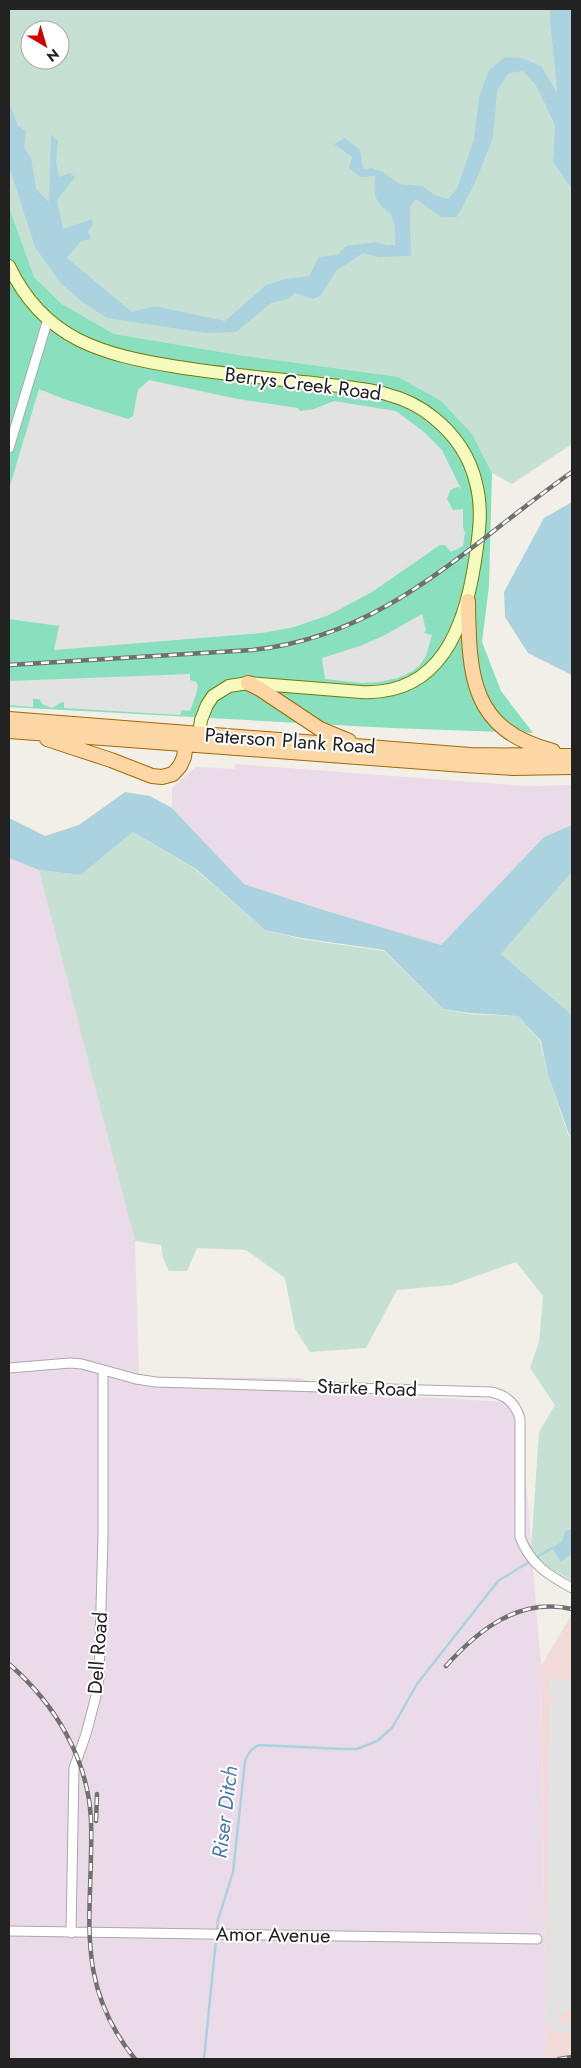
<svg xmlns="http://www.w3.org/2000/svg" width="581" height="2068" viewBox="0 0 581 2068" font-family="Jost,sans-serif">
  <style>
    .commercial { fill: #f2dad9 }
    .industrial { fill: #ebdbe8 }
    .wetland { fill: #c6e0d4; fill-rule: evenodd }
    .pitch { fill: #88e0be }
    .parking { fill: #e2e2e2 }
    .water { fill: #aad3df }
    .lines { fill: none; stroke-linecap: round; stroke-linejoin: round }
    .stream { stroke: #aad3df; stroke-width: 2.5 }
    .street-casing { stroke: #a9a9a9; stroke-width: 11 }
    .secondary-casing { stroke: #707d05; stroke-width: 14 }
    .primary-casing { stroke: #a06b00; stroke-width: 16 }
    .street { stroke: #fff; stroke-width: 9 }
    .secondary { stroke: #f7fabf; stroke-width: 12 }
    .primary { stroke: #fcd6a4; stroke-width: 14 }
    .rail-casing { stroke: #707070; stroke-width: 4.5 }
    .rail { stroke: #fff; stroke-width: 2.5; stroke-dasharray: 8; stroke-linecap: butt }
    .labels { text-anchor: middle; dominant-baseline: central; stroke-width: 4; stroke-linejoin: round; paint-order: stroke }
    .street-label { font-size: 20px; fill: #222; stroke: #fff }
    .water-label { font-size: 21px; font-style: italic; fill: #4a7aab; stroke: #fff }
  </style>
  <rect width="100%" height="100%" fill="#f2efe9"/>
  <path class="commercial" d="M572,1614v441l-26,4 -5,-393z"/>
  <path class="industrial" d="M235,764l290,22 47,-1v40l-28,12 -103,108 -124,-37 -73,-24 -72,-76v-20l24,-21 39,2z
    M9,858l30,12 77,287 19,84 4,136 161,1 46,15 162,9 13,19 20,245 5,393 26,-4v4h-563z"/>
  <path class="wetland" d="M9,9h541v14l7,71 -4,68 19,27v255l-60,40 -20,-11 -20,-39 -227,-78 -131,-22 -52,-30 -28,-27 -25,-70zM30,30h30v30h-30z
    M133,832l62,37 70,61 36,9 83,12 59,58 27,5 48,2 22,25 8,34 20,59 4,5v388l-7,4 -3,10 -1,21 11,-8v27l-27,-16 -14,-16 8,-117 16,-27 -25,-37 9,-26 4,-46 -27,-34 -65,23 -54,5 -31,58 -56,4 -15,-23 -10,-51 -39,-28 -49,-2 -10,23h-18l-6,-13 -2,-13 -26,-4 -96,-371 42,5z
    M572,872v143l-71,-61z"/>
  <path class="pitch" d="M9,207l25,70 28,27 52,30 131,22 153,21 43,24 31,33 20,39 -3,113 -7,56 19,49 32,42 -142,-5 -382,-21z"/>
  <path class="parking" d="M149,380l89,19 60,9 2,3 14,-2 20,-8 62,10 28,21 18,18 20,41 -3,-4 -5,1 -4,3 -3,8 6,11 10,-1v18l2,6 -2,13 -12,6 -6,-7h-5l-68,47 -43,23 -35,12 -32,6 -208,17 5,-24 -50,-7v-130l30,-100 25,10 64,20 5,-3 5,-26z
    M422,614l4,16 -2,3 8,2 -6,21 -7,10 -8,6 -13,6 -19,4 -17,1 -37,-4 -3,-21 38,-12 25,-11z
    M190,674v6l6,2 2,3 -2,9 -6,17 -8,-1 -2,5 -116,-7v-6h-2l-10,6 -10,-4 -3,-5h-6v8l-24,-2v-24z
    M549,1678l23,1v331l-11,2 -1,8 4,4 8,1v7h-14l-5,-2 -7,-8 3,-319 6,-1 -6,-10z"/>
  <path class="water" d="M550,9h22v180l-19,-27 2,-37 -19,-40 -13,-14 -14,2 -12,18 -4,46 -17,44 -19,36h-16l-25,-18 -6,8 1,49 -33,1 -15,-4 -27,18 -15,24 -8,4 -18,-6 -7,6 -17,4 -35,29 -30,1 -99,-15 -26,-17 -21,-19 -25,-35 -26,-81v-65l9,25 8,5 -2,17 7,9 5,32 13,13 2,-67 7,6 -2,21 3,15 11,-4 5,4 -18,23 6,29 29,-10 1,7 -5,5 3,8 -10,2 -14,17 65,54 23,-6 70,15 41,-36 19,-6 24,-3 10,-19 18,-2 9,-9 31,-4 9,3h9v-18l-4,-13 -10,-8 -6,-10v-20l-15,1 -11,-9 3,-11 -18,-13 11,-6 15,12 3,19 9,-1 11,4 16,12 24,2 11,9 14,4 9,-10 17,-50 5,-42 10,-27 16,-13 17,1 19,8 16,26 -7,-69z
    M572,502v173l-44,-22 -23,-36 -1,-25 40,-74z
    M125,792l25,4 22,12 72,76 73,24 124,37 103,-108 28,-12v47l-71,82 71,61v123l-3,-4 -21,-59 -7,-34 -23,-25 -48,-3 -27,-4 -59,-59 -83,-12 -36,-8 -69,-61 -63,-37 -52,43 -42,-5 -30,-12v-40l36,18 34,-11z
    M572,1528v26l-11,8 -9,-14 10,-7 3,-10z"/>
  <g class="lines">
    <path class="stream" d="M204,2059l14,-139 15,-48 12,-111c3,-8 6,-12 14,-16l84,4h14l20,-8 15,-13 25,-44 81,-103 54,-33"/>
    <defs>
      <path id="street" d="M9,448l39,-129
        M9,1368l61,-5 12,1 54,15 20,3 335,10c16,3 25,12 29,27v118c10,27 28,38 52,51
        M9,1931l528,8
        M71,1933l3,-165 12,-34 10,-38 3,-18 4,-142v-165"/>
      <path id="secondary" d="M9,266c35,74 94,89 169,101 50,8 101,12 152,18 37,4 75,8 104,33 21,17 36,39 42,65 7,26 3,51 -1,78 -10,65 -34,135 -114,131l-113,-9 -19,3 -16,10 -6,9 -6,15 -3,23"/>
      <path id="primary" d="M468,601c1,74 2,129 85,150
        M248,683l12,6 60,40 29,12
        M9,719l461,36 102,1
        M9,731l455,34 49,3 59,-1
        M47,739l64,21 41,16 10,1 11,-3 7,-8 4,-9 3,-22"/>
    </defs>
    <use href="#street" class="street-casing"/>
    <use href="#secondary" class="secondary-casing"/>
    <use href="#primary" class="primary-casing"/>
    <use href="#street" class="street"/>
    <use href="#secondary" class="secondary"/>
    <use href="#primary" class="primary"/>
    <defs>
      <path id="rail" d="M9,665l243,-15c135,-14 215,-105 320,-178
        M9,1664c46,40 79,94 82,156 3,91 -20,160 44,239
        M446,1666c33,-37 74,-69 126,-57
        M96,1821l1,-27
        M559,2059l13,-2"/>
    </defs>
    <use href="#rail" class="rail-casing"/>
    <use href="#rail" class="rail"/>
  </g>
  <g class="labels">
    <g class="street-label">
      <text transform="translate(303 384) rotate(7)">Berrys Creek Road</text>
      <text transform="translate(290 741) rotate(4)">Paterson Plank Road</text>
      <text transform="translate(367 1388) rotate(2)">Starke Road</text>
      <text transform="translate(98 1653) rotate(-86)">Dell Road</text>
      <text transform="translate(273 1935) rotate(1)">Amor Avenue</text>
    </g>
    <g class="water-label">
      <text transform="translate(225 1812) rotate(-83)">Riser Ditch</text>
    </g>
  </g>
  <rect width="581" height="2068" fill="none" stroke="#222222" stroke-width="20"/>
  <g transform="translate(45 45) rotate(142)"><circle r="24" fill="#ffffff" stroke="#a7a7a7"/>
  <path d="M0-4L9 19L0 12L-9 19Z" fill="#d40000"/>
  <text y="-8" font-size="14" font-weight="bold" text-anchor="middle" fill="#222222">N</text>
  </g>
</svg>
